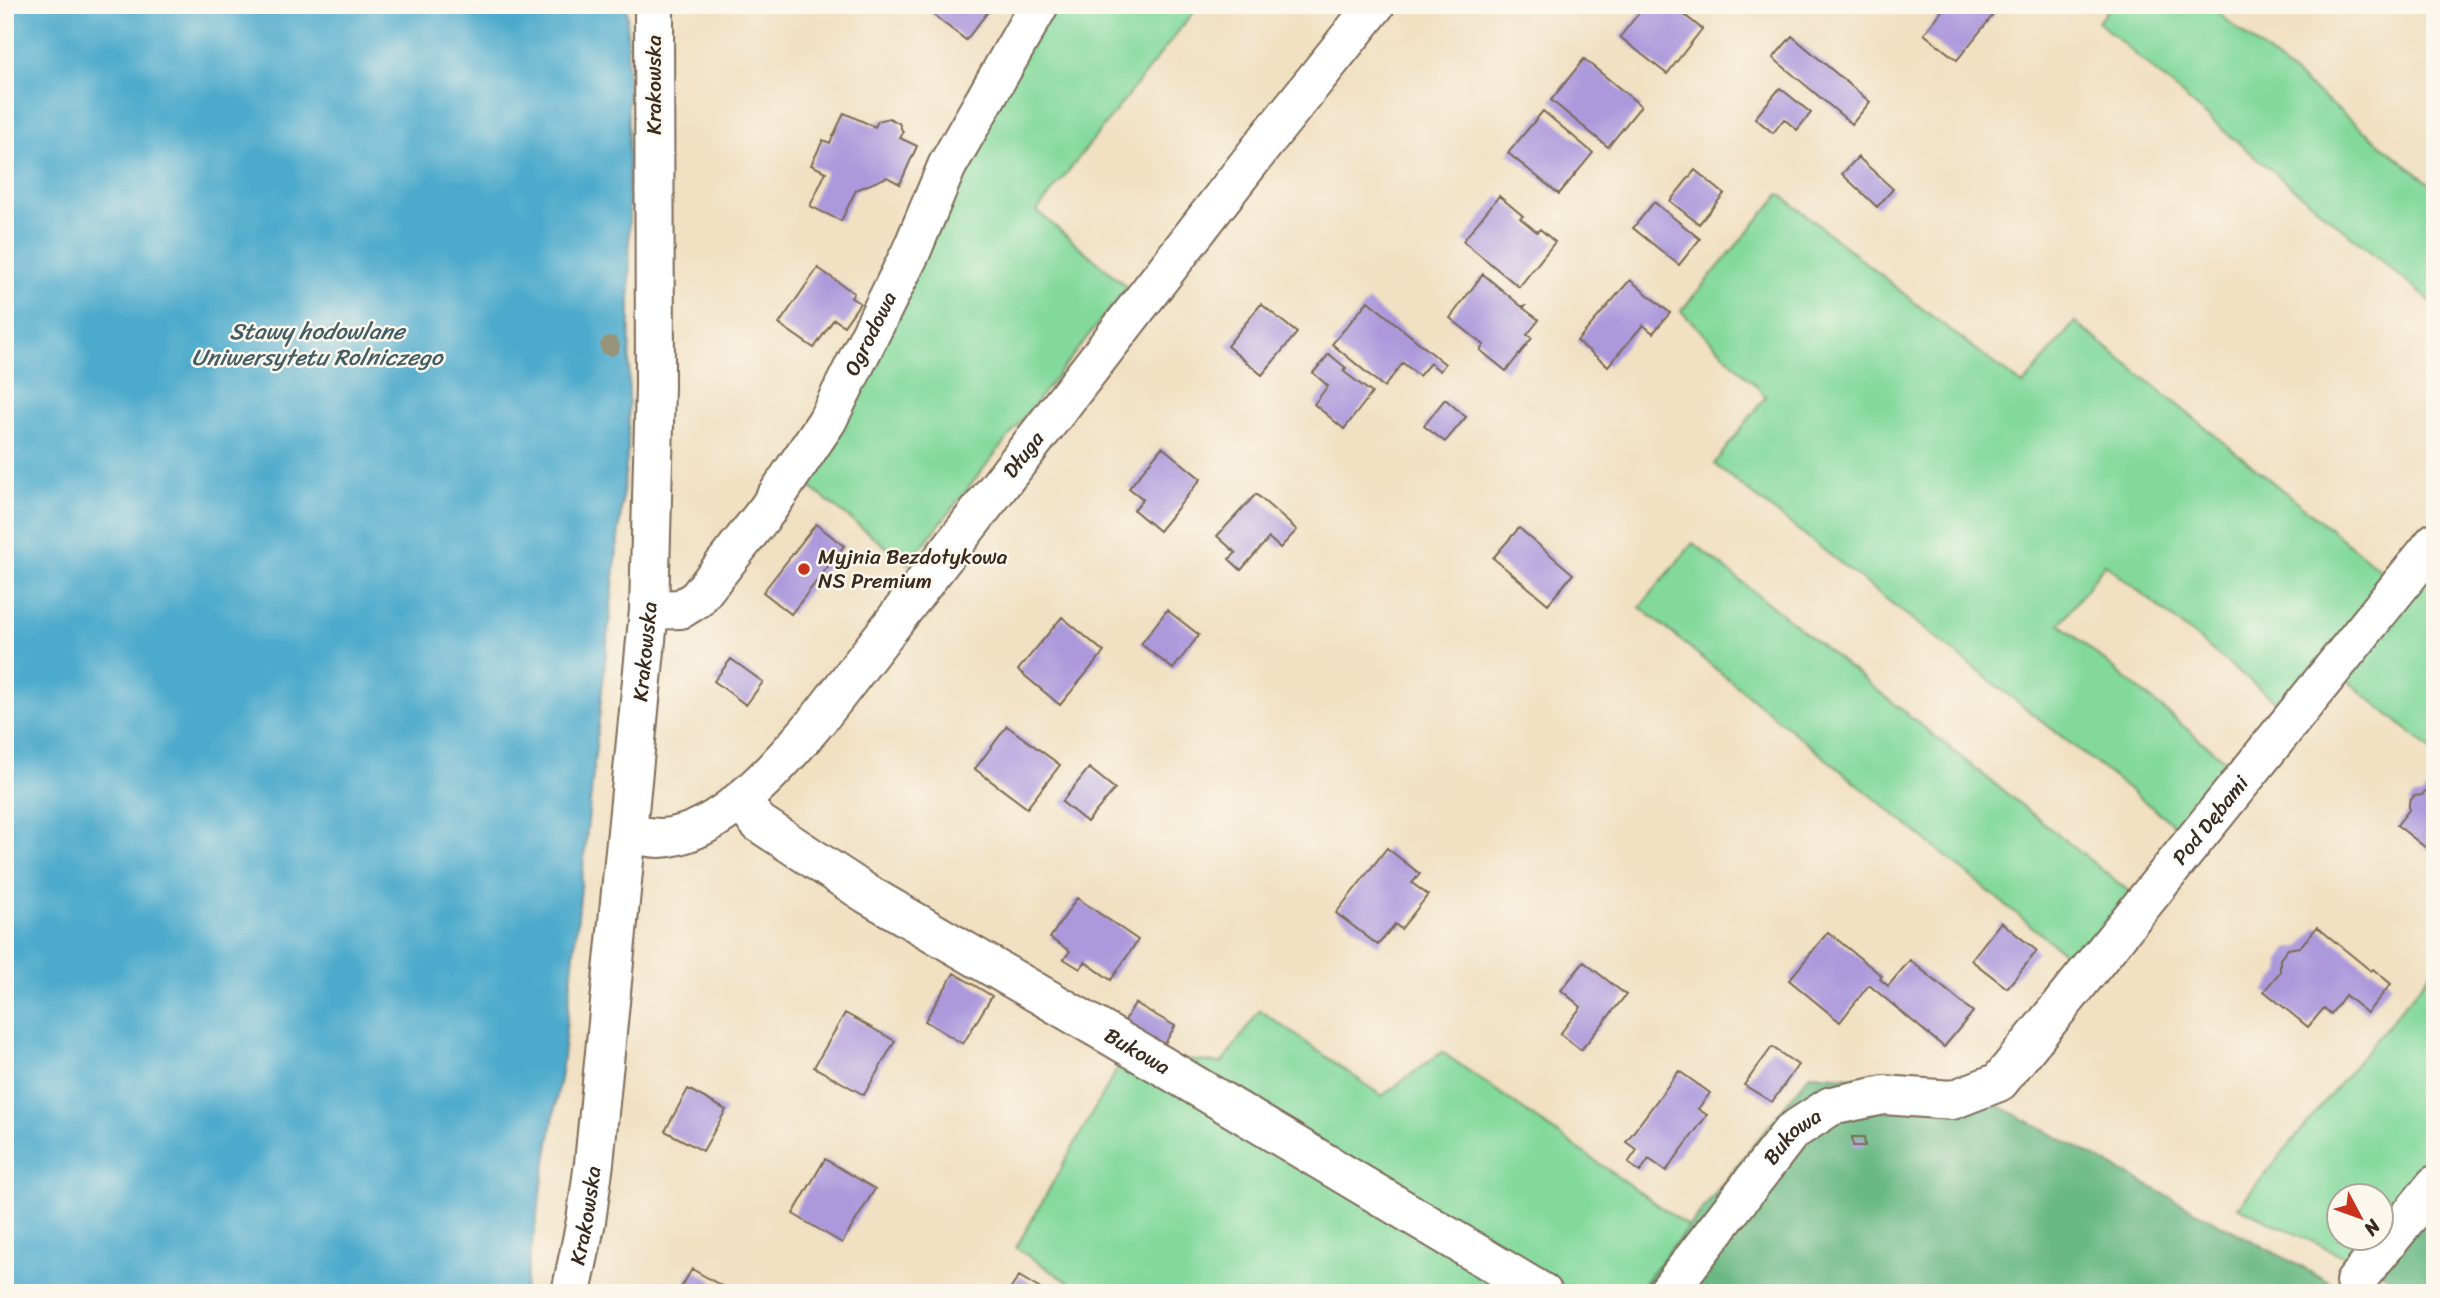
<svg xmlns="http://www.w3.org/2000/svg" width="2440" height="1298" viewBox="0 0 2440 1298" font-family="Sriracha,sans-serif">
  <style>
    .green { fill: #83d99c; stroke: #5f825d; stroke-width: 2; fill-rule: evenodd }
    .forest { fill: #6ab984; stroke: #527251; stroke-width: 2 }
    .water { fill: #4eaacc; stroke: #446a75; stroke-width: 2 }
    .building { fill: #ab99dc }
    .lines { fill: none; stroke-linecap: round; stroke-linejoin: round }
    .minor-casing { stroke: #7b6a57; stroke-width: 42 }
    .minor { stroke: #fff; stroke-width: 38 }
    .tree { fill: #979479 }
    .poi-dot { fill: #c8321e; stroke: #fbf7ec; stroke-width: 2.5 }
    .labels { text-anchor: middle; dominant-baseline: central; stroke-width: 5; stroke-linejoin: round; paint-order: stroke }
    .street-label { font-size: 21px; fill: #3b2a1e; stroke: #fbf7ec }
    .poi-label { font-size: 21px; fill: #3b2a1e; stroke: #fbf7ec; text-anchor: start }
    .water-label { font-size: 23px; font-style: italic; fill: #435d64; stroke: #fbf7ec }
  </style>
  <rect width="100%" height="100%" fill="#fbf7ec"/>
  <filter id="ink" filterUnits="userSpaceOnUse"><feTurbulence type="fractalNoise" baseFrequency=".0143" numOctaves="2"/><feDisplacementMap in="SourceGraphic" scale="14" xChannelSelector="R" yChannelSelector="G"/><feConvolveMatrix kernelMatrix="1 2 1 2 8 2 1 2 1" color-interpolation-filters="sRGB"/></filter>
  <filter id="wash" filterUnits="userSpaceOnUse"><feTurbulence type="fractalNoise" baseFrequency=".00686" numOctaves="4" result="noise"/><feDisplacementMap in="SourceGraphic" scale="28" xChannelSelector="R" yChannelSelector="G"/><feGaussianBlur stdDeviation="1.57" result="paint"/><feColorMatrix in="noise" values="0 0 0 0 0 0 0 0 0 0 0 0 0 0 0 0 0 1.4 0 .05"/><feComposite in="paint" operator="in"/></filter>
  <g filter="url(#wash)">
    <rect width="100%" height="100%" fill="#f1e0c2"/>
    <path class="green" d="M1048,5h151l-162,206 90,76 -219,277 -106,-83z
      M2112,5h96l227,183v117l-211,-174 -126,-109z
      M1780,194l149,120 94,71 52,-63 312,253 -103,133 -179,-144 -45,60 175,145 -49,65 -472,-370 52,-68 -85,-85z
      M1693,543l442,353 -62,64 -433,-353z
      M2435,563v190l-94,-78z
      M2435,968v236l-55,69 -142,-66zM2338,1196h42v42h-42z
      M1260,1010l122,86 60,-44 248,176 -54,65h-551l-69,-45 117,-207 30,17 59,5z"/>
    <path class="forest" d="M1810,1074l150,11 390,208h-714z
      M2435,1204v89h-16l-39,-20z"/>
    <path class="water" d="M5,5h622l3,311 -2,130 -66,620 -38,227h-519z"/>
    <g id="blocks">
      <path class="building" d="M920,5h73l-27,35z
        M1645,5h27l30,24 -35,45 -47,-37z
        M1940,5h61l-44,55 -33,-26 20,-26z
        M1792,36l78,66 -18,22 -79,-66z
        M1584,59l57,47 -33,41 -57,-47z
        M1780,88l31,25 -14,17 -13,-11 -11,14 -18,-15z
        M1543,111l50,42 -34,41 -51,-41z
        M844,113l31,14 3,-6 11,-3 10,5 4,10 -3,5 17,8 -17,38 -13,-7 -31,13 -15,31 -31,-15 16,-34 -15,-7 12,-25 7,3z
        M1858,157l35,32 -16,18 -35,-33z
        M1695,170l29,24 -25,30 -29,-23z
        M1499,196l24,20 -3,2 17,14 3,-3 15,13 -36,45 -56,-46z
        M1654,202l46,37 -21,26 -46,-37z
        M818,268l36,25 -3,5 9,5 -16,23 -10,-7 -20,29 -35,-24z
        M1483,274l38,32h4l-2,2 16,12 -12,15 5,3 -26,33 -26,-21 4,-5 -34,-27z
        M1630,280l40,33 -17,20 -10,-8 -35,41 -31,-25z
        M1368,301l77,63 -5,7 -10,-8 -11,13 -16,-13 -19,24 -52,-43z
        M1261,304l36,29 -35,42 -35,-29z
        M1329,354l17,14 -3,3 29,22 -28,36 -30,-25 14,-18 -15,-13z
        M1445,399l21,18 -21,25 -21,-16z
        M1162,447l39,32 -42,52 -25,-21 9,-11 -14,-11z
        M1256,494l41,36 -17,18 -11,-10 -28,32 -12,-11 7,-6 -19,-17z
        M816,524l28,22 -53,68 -28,-22z
        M1519,528l54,46 -25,30 -55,-46z
        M1167,610l32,25 -26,34 -32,-25z
        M1062,617l42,35 -44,53 -42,-35z
        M731,659l32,23 -17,23 -32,-24z
        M1007,726l53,39 -33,43 -52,-39z
        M1089,768l26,21 -28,33 -25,-20z
        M2433,781l2,1v73l-38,-30 12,-15v-8l5,-6 8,-1z
        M1387,848l33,26 -8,9 16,12 -27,34 -6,-5 -17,21 -42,-32z
        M1077,898l61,42 -27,40 -26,-18 -5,7 -16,-10 6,-8 -20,-13z
        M2001,922l36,29 -30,37 -36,-28z
        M2317,927l54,44 2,-2 18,15 -24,29 -22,-18 -14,19 -7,-6 -16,19 -44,-36 16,-19v-13l8,-10 12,-2z
        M1828,932l54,44 -2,3 8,7 22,-26 63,52 -29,35 -75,-62 -29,37 -51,-42z
        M1584,962l42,33 -45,55 -21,-16 21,-27 -20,-17z
        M954,973l38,23 -29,48 -38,-23z
        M1135,1003l40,23 -14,24 -40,-23z
        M845,1013l50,28 -31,54 -50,-28z
        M1772,1047l26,18 -26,37 -28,-17z
        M1679,1071l31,22 -12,16 9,6 -41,56 -17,-12 -9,13 -12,-9 9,-13 -11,-8z
        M688,1089l38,21 -23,41 -38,-20z
        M1852,1137h12l1,9h-12z
        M825,1159l50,30 -33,54 -49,-29z
        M692,1269l42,24h-56z
        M1019,1276l28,17h-39z"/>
    </g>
  </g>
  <g filter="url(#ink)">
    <use href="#blocks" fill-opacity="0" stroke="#7b6a57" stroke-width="2"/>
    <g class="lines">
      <defs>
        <g id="minor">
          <path id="s1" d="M649,610l32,-1 16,-10 70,-89 60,-89 84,-169 36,-86 92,-161"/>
          <path id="s2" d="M740,801l19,22 108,71 294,171 382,228"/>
          <path id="s3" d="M628,834c10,1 22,4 32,4 60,-1 126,-80 161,-122l452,-584 102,-127"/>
          <path d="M2355,1282l80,-97"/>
          <path id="s4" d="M571,1293l15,-72 8,-58 55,-553 6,-224 -1,-381"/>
          <path id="s5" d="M1667,1293l124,-161 40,-26 53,-11 68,5 47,-18 436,-540"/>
        </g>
      </defs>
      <use href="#minor" class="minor-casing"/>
      <use href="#minor" class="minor"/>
    </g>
    <circle class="tree" cx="610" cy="346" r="10"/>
  </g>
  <circle class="poi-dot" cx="804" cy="569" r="7"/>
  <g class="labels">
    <g class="street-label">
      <text transform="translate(654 85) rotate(-90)">Krakowska</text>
      <text stroke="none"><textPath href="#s1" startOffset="369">Ogrodowa</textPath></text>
      <text stroke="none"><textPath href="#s3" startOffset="570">Długa</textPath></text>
      <text stroke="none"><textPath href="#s4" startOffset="646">Krakowska</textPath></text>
      <text stroke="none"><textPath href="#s5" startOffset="760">Pod Dębami</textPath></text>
      <text stroke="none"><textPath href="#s2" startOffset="471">Bukowa</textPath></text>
      <text stroke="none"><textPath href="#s5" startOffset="201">Bukowa</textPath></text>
      <text stroke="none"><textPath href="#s4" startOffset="79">Krakowska</textPath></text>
    </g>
    <g class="poi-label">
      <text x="818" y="557">Myjnia Bezdotykowa<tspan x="818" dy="24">NS Premium</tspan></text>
    </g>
    <g class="water-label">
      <text x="317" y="331">Stawy hodowlane<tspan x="317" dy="26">Uniwersytetu Rolniczego</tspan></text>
    </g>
  </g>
  <rect width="2440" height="1298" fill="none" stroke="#fbf7ec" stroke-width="28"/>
  <g transform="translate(2360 1217) rotate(131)"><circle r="33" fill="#fbf7ec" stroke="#aea59a" stroke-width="2"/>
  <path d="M0-5L12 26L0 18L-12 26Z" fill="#c8321e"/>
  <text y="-10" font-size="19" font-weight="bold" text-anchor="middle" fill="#3b2a1e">N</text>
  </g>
</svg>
